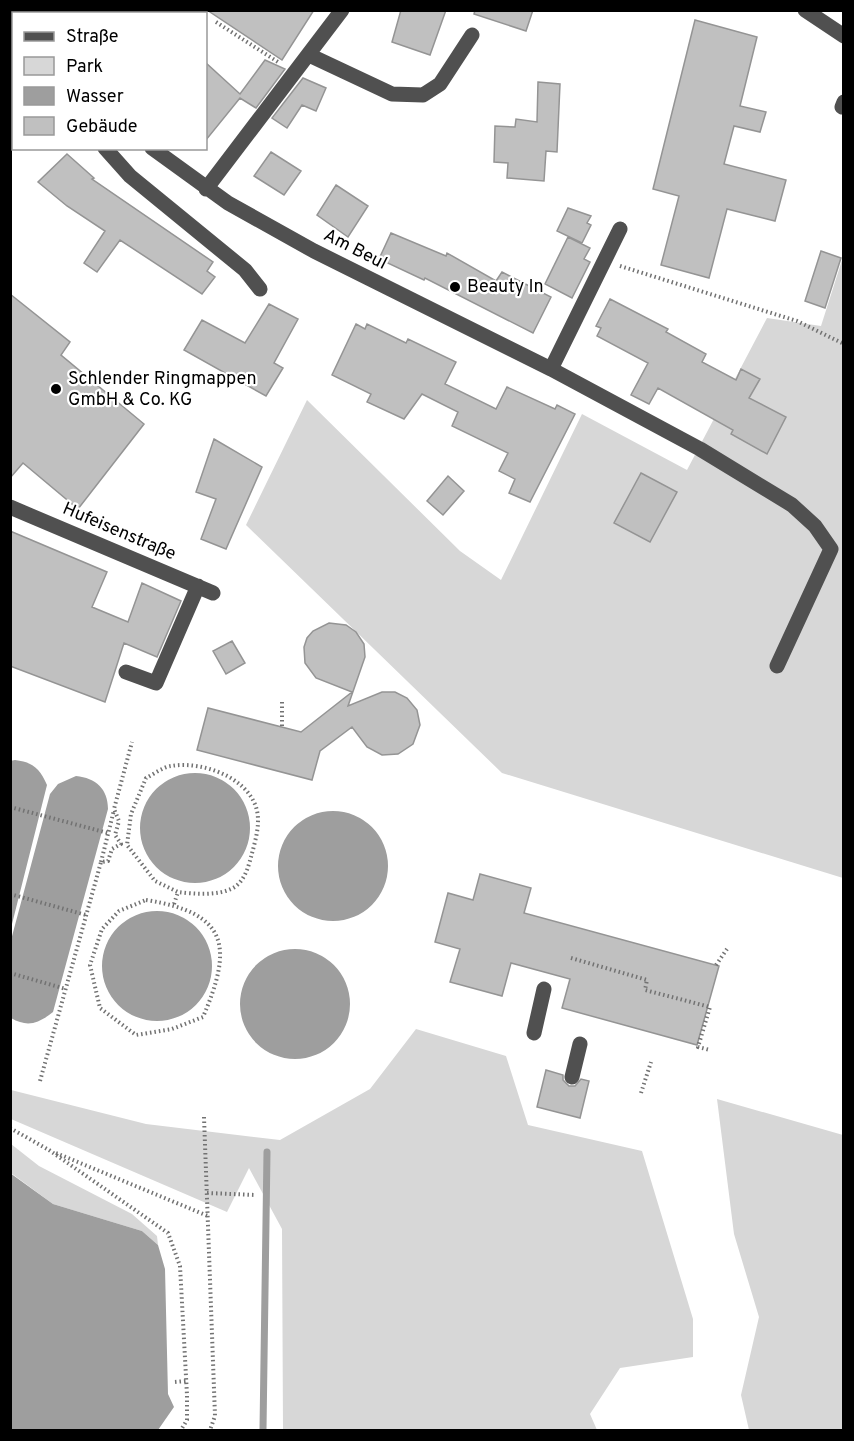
<svg xmlns="http://www.w3.org/2000/svg" width="854" height="1441" viewBox="0 0 854 1441" font-family="Overpass,sans-serif">
  <style>
    .green { fill: #d7d7d7 }
    .water { fill: #9e9e9e }
    .lines { fill: none; stroke-linecap: round; stroke-linejoin: round }
    .stream { stroke: #9e9e9e; stroke-width: 7 }
    .building { fill: #c0c0c0; stroke: #949494; stroke-width: 1.5 }
    .path { stroke: #727272; stroke-width: 4; stroke-dasharray: 1.5 3; stroke-linecap: butt }
    .minor { stroke: #505050; stroke-width: 15 }
    .poi-dot { fill: #000; stroke: #fff; stroke-width: 2 }
    .labels { text-anchor: middle; dominant-baseline: central; stroke-width: 4.5; stroke-linejoin: round; paint-order: stroke }
    .street-label { font-size: 18px; fill: #000; stroke: #fff }
    .poi-label { font-size: 18px; fill: #000; stroke: #fff; text-anchor: start }
  </style>
  <rect width="100%" height="100%" fill="#fff"/>
  <path class="green" d="M843,257v621l-341,-105 -256,-248 61,-125 153,151 41,29 81,-166 105,56 80,-152 54,8z
    M416,1029l90,27 22,69 114,26 51,168v38l-73,11 -30,46 7,16h-314l-1,-201 -33,-61 -22,44 -216,-93v-29l135,34 134,16 90,-51z
    M717,1099l126,36v295h-94l-8,-35 18,-78 -25,-83z
    M11,1144l28,22 93,48 25,22 1,9 -16,-14 -89,-27 -42,-31z"/>
  <path class="water" d="M15,760c18,2 25,9 32,25l-36,143 -1,-167z
    M140 828a55 55 0 1 1 110 0a55 55 0 1 1-110 0Z
    M76,776c20,2 32,13 32,33l-55,203c-14,11 -25,16 -42,6v-78l39,-146 8,-10z
    M278 866a55 55 0 1 1 110 0a55 55 0 1 1-110 0Z
    M102 966a55 55 0 1 1 110 0a55 55 0 1 1-110 0Z
    M240 1004a55 55 0 1 1 110 0a55 55 0 1 1-110 0Z
    M10,1173l43,31 89,27 16,14 7,24 3,125 6,13 -16,23h-147z"/>
  <g class="lines">
    <path class="stream" d="M263,1430l4,-278"/>
  </g>
  <path class="building" d="M207,10h107l-32,50z
    M401,10h45l-16,45 -38,-13z
    M475,10h58l-7,21 -52,-17z
    M695,20l62,17 -17,69 26,6 -6,20 -26,-6 -10,38 62,16 -11,41 -48,-12 -18,69 -48,-13 18,-69 -26,-7z
    M265,60l20,9 -29,39 -16,-10 -34,42v-77l34,31z
    M303,78l23,10 -10,23 -14,-6 -15,23 -15,-10z
    M538,82l22,2 -3,68 -11,-1 -2,30 -37,-3 1,-15 -14,-1 1,-36 20,1 1,-8 21,3z
    M271,152l30,19 -17,24 -30,-19z
    M67,154l27,24 -2,1 121,83 -6,9 8,6 -13,17 -82,-54 -23,32 -13,-9 21,-32 -38,-25 -29,-24z
    M336,185l32,21 -20,31 -31,-22z
    M568,208l23,8 -4,7 4,2 -9,18 -25,-12z
    M391,233l55,23 1,-3 49,28 6,-9 49,25 -18,36 -108,-55 -1,2 -45,-21z
    M568,237l22,11 -6,11 6,3 -18,36 -27,-14z
    M821,251l20,7 -16,50 -20,-7z
    M10,294l60,48 -9,13 83,69 -66,85 -55,-46 -13,15z
    M610,299l58,30 -2,3 40,22 -4,8 34,18 5,-11 19,10 -11,19 37,19 -19,37 -36,-20 2,-4 -75,-42 -9,16 -18,-9 17,-32 -51,-27 4,-8 -5,-2z
    M269,304l29,15 -24,44 9,5 -17,28 -82,-46 18,-30 43,23z
    M356,324l9,5 2,-5 39,19 2,-4 48,23 -11,22 51,25 11,-22 48,22 2,-4 18,9 -45,88 -21,-9 6,-14 -16,-8 9,-18 -56,-27 6,-14 -36,-18 -18,25 -37,-17 4,-8 -39,-19z
    M214,439l48,28 -36,82 -25,-10 15,-40 -20,-7z
    M641,473l36,19 -27,50 -36,-19z
    M448,476l16,15 -21,24 -16,-14z
    M10,531l97,41 -15,35 36,15 14,-39 39,18 -24,56 -33,-14 -19,59 -95,-36z
    M329,623l17,2 10,7 8,12 1,13 -17,49 34,-14h13l12,6 10,12 3,15 -7,19 -15,10 -16,1 -15,-8 -15,-20 -32,24 -8,29 -115,-30 11,-42 93,24 51,-40 -36,-14 -11,-15 -1,-16 3,-9 6,-7z
    M232,641l13,22 -19,11 -13,-23z
    M480,874l51,14 -7,25 195,53 -22,79 -135,-37 8,-29 -59,-16 -9,33 -52,-14 10,-33 -25,-7 13,-49 25,7z
    M546,1070l17,5v5l6,6h6l6,-7 8,2 -9,37 -43,-11z"/>
  <g class="lines">
    <path class="path" d="M216,22l62,40
      M620,266l177,55 47,23
      M282,726v-27
      M10,807l98,26
      M101,862l13,-52
      M10,894l76,21
      M146,900c83,13 87,47 57,117l-31,12 -36,6 -36,-27 -10,-43 12,-36 17,-18z
      M174,904l4,-12 -23,-11 -28,-36 4,-31 15,-36c8,-4 17,-11 25,-12 34,-6 88,15 87,55 0,11 -4,25 -7,36 -3,11 -7,25 -18,31 -15,8 -39,6 -55,4
      M571,958l76,22 -2,10 65,17 -12,40 12,3
      M716,965l11,-16
      M10,973l56,16
      M40,1081l61,-219 7,-1 4,-12 9,-5 -6,-9 4,-14 -5,-12 18,-67
      M641,1093l10,-31
      M204,1117l11,299 -5,14
      M10,1128l39,22
      M49,1150l119,83 12,33 7,129v25l-6,10
      M56,1153l152,63
      M207,1193l49,2
      M175,1382l11,-1"/>
    <path class="minor" d="M43,10l2,4
      M805,10l39,26
      M309,55l83,39 31,1 17,-11 32,-49
      M842,107l2,-5
      M105,148l25,28 115,94 15,19
      M152,148l76,55 86,48 237,118 149,80 92,56 23,21 16,23 -54,117
      M206,189l136,-179
      M551,369l69,-140
      M10,507l203,86
      M126,672l30,11 42,-97
      M534,1033l10,-44
      M572,1077l8,-33"/>
  </g>
  <g class="poi-dot">
    <circle cx="455" cy="287" r="6"/>
    <circle cx="56" cy="389" r="6"/>
  </g>
  <g class="labels">
    <g class="street-label">
      <text transform="translate(355 250) rotate(27)">Am Beul</text>
      <text transform="translate(119 532) rotate(23)">Hufeisenstraße</text>
    </g>
    <g class="poi-label">
      <text x="467" y="287">Beauty In</text>
      <text x="68" y="379">Schlender Ringmappen<tspan x="68" dy="21">GmbH &amp; Co. KG</tspan></text>
    </g>
  </g>
  <rect width="854" height="1441" fill="none" stroke="#000000" stroke-width="24"/>
  <rect x="12" y="12" width="195" height="138" fill="#ffffff" stroke="#999999" stroke-width="1.5"/>
  <rect x="24" y="32" width="30" height="9" fill="#505050" stroke="#999999" stroke-width="1.5"/>
  <text x="66" y="42" font-size="18" fill="#000000">Straße</text>
  <rect x="24" y="57" width="30" height="18" fill="#d7d7d7" stroke="#999999" stroke-width="1.5"/>
  <text x="66" y="72" font-size="18" fill="#000000">Park</text>
  <rect x="24" y="87" width="30" height="18" fill="#9e9e9e" stroke="#999999" stroke-width="1.5"/>
  <text x="66" y="102" font-size="18" fill="#000000">Wasser</text>
  <rect x="24" y="117" width="30" height="18" fill="#c0c0c0" stroke="#999999" stroke-width="1.5"/>
  <text x="66" y="132" font-size="18" fill="#000000">Gebäude</text>
</svg>
